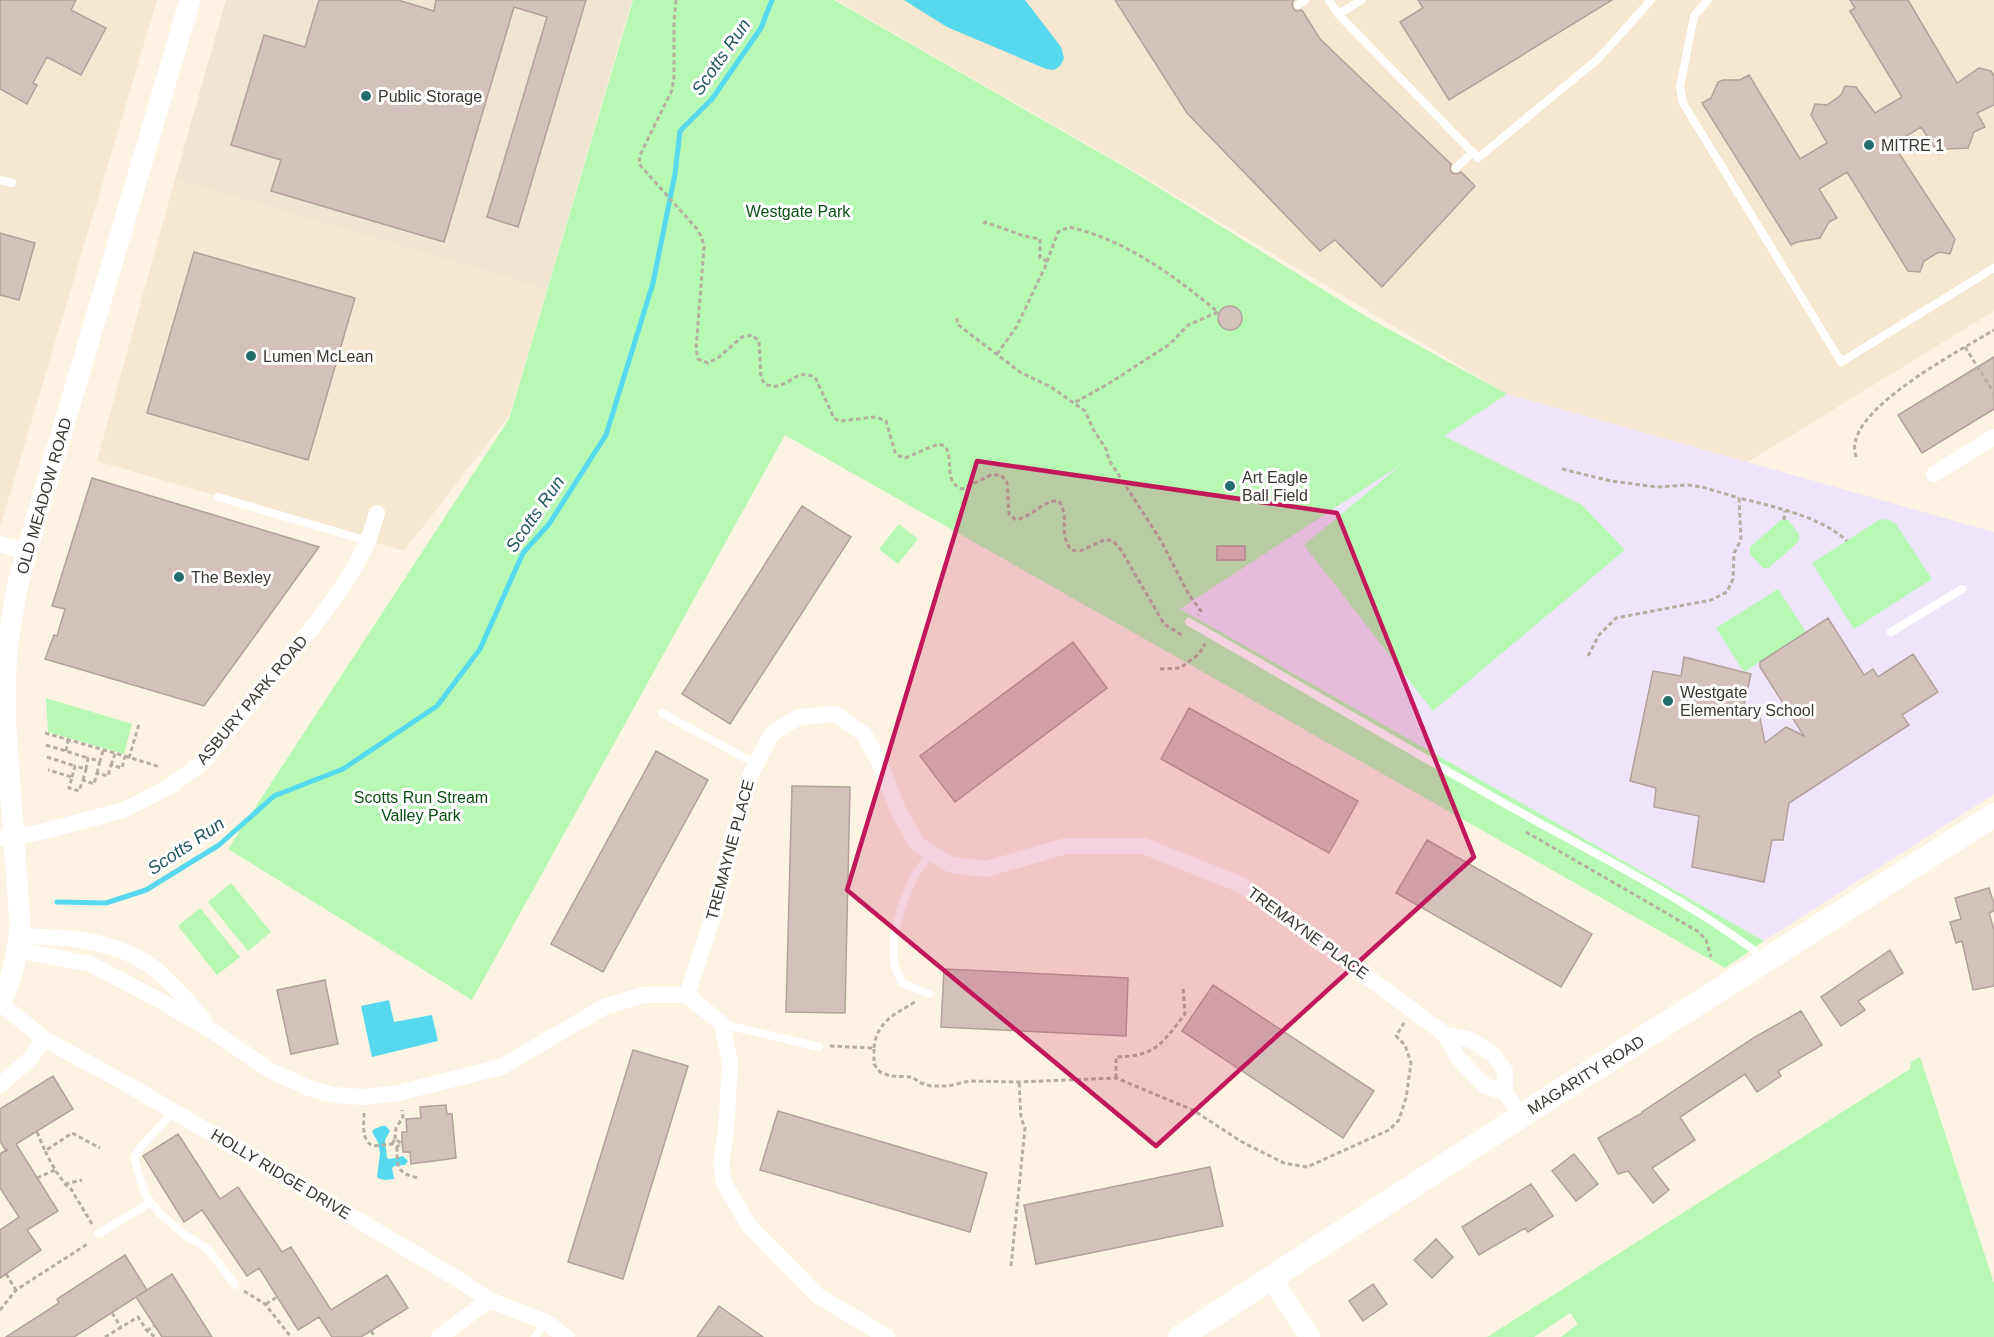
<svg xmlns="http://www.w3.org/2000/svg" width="1994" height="1337" viewBox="0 0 1994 1337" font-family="Helvetica,sans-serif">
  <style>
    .built { fill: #f5e7d0 }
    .industrial { fill: #efe5d1 }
    .education { fill: #eee5fa }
    .green { fill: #b7f8b5 }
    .water { fill: #56d9ee }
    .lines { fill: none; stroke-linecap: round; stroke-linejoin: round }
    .stream { stroke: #56d9ee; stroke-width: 5 }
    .building { fill: #d5c1bb; stroke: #b3a09b; stroke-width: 1.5 }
    .path { stroke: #b5aea1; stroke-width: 3; stroke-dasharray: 4.5 3; stroke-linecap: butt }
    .service { stroke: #fff; stroke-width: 8 }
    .minor { stroke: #fff; stroke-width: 16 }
    .tertiary { stroke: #fff; stroke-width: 21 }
    .secondary { stroke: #fff; stroke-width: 24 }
    .marked { fill: #c2185b; fill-opacity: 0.2; stroke: #c2185b; stroke-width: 4.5; stroke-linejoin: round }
    .poi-dot { fill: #236e6c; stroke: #fff; stroke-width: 2 }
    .labels { text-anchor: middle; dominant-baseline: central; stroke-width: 6; stroke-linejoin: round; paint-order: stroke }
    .poi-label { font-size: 16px; fill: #3b3731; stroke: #fff; text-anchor: start }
    .park-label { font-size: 16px; fill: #085110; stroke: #fff }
    .street-label { font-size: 16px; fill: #3b3731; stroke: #fff }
    .water-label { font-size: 18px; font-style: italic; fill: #235962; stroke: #fff }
  </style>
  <rect width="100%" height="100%" fill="#fcf3e2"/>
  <path class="built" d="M0,0h157l-157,527z
    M836,0h1158v311l-248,152 -239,-69 -376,-225z
    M175,179l372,110 -38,127 -105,135 -307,-90z"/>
  <path class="industrial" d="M226,0h406l-85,289 -372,-110z"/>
  <path class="education" d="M1507,394l487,138v262l-230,147 -585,-332z"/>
  <path class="green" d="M633,0h201l298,171 240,149 135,74 -63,42 138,69 43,45 -192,161 -129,-166 98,-81 -222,145 584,332 -39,27 -940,-533 -313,565 -244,-151 281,-430z
    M1887,519l9,5 36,55 -78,50 -42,-66 67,-43z
    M1781,520h7l11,14v7l-30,27h-6l-13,-14v-7z
    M899,524l19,15 -20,25 -19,-15z
    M1778,589l28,43 -62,40 -28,-44z
    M46,698l86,26 -8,30 -76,-22z
    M231,883l40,49 -23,19 -40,-49z
    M200,908l40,49 -23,18 -39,-49z
    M1920,1057l74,226v54h-433l17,-13 -8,-11 -36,24h-47l423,-268 1,-7z"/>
  <path class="water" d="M904,0h121l36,47 3,11 -4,8 -6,4 -8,-1 -99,-42z
    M389,1000l5,22 38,-7 6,26 -66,16 -11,-51z
    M382,1126h4l4,5 -5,9 2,18 3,1 13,-3 5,5 -3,4 -11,1 -2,2 2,11c-6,1 -12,2 -17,-2l3,-24 -2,-11 -6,-10 2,-3z"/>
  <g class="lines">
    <path class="stream" d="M57,902l49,1 40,-13 73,-45 55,-49 69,-27 94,-63 43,-57 43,-96 26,-29 57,-89 47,-152 22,-109 5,-43 32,-32 49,-71 11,-28"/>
  </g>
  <path class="building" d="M0,0h76l-5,10 35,18 -25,47 -34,-18 -14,26 4,2 -10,19 -27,-15z
    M319,0h79l36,11 2,-11h150l-68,227 -31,-10 60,-200 -33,-10 -70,235 -173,-51 10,-31 -50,-15 33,-110 41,12z
    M1115,0h179l-2,3 1,5 3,3 6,-1 18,29 131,125 -1,5 2,4 5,1 4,-2 14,14 -93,101 -47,-47 -15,11 -133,-138z
    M1418,0h194l-163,100 -49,-78 23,-14z
    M1850,0h58l49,83 22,-15 12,3 3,5v29l-17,8 8,14 -11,5 -6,16 -22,1 -7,5 -18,-27 -28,17 62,95 -5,15 -11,-2 -15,9 -4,11 -12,-1 -61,-99 -28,17 18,29 -8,4 -9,16 -23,4 -6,3 -89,-142 9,-5 7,-16 5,-2h17l9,-5 51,84 27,-16 -16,-28 4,-11 12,1 14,-10 4,-9 11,1 19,26 27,-16 -52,-86 5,-3z
    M0,233l35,10 -16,57 -19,-5z
    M194,252l161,46 -47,162 -161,-47z
    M1218 318a12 12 0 1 1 24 0a12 12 0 1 1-24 0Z
    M1994,357v52l-72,44 -24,-38z
    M92,478l227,69 -115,159 -159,-47 9,-24 3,1 8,-27 -13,-3z
    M802,506l49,31 -121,187 -48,-30z
    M1217,546h28v14h-28z
    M1828,618l36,57 9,-6 5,8 35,-23 25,38 -36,23 7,10 -120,78 -6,37h-11l-8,42 -72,-15 7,-51 -45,-9 2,-19 -26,-7 23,-110 28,5 3,-19 67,17 -7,31 15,8 6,30 21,-16 18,9 -44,-69v-5z
    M1073,642l34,46 -152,114 -35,-46z
    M1189,708l169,93 -29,52 -168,-94z
    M656,751l52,29 -105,192 -52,-28z
    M792,786l58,1 -5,226 -59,-1z
    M1427,840l165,94 -31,53 -165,-94z
    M1989,888l5,16v7l-5,2 5,17v56l-21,4 -11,-49 -6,2 -6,-21 11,-3 -6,-21z
    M1890,950l13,23 -45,28 7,9 -24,16 -20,-29z
    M944,969l184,9 -2,58 -185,-9z
    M325,980l13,64 -47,10 -14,-64z
    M1213,985l161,106 -31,47 -161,-107z
    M1801,1011l21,34 -44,26 3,5 -24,16 -12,-18 -65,43 15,23 -43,28 17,22 -16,13 -25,-32 -10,3 -20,-36 44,-25v-1l113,-75z
    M633,1050l55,16 -65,213 -55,-17z
    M53,1076l20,33 -57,35 42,67 -31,19 14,20 -41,28v-48l19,-13 -19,-29v-34l8,-5 -2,2 -6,-10v-32z
    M446,1105l1,9h5l4,44 -45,6 -1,-12h-7l-1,-9v-11h5l-1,-13 15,-1 -1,-11z
    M778,1111l209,62 -17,59 -210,-62z
    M178,1134l42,65 18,-12 44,65 9,-5 40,63 56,-35 21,33 -47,29h-29l-13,-20 -21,13 -39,-62 -12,8 -45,-66 -18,12 -41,-66z
    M1574,1154l24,30 -22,17 -24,-30z
    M1210,1167l13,59 -187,38 -12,-59z
    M1531,1184l22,32 -25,16 -3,-4 -46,27 -17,-28z
    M1436,1239l17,18 -21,21 -18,-18z
    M125,1255l22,35 -73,47h-68l53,-34 -2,-4z
    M172,1274l40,63h-50l-26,-40z
    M1373,1284l14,20 -24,17 -14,-20z
    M719,1306l44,31h-66z"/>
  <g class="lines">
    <path class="path" d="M676,0l-2,22v55l-2,13 -32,65 -1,9 58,65 5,9 2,9 -8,102 2,10 10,4 11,-6 23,-20 10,-2 7,6 2,37 5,7c4,0 7,2 11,1 16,-3 19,-17 38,-9l19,41 5,3 37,-4 10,4 9,31 4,4 6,2 33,-14 7,2c10,15 -3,35 17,43l29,-14h10l6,7 2,32 7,6c17,-4 27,-20 43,-19 12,19 -2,29 12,49l9,1 26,-12 8,3 7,8 43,74 18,11
      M984,224l1,-2 39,14 16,3v19l7,3
      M957,318v6l63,48 31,15 34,24 8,18 13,20 3,11 51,79 29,56 12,16 -3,4
      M1965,347l29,46
      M997,354l20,-28 28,-59 13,-35 11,-5c57,13 104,48 149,85l-30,13 -18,19 -62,40 -34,19
      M1856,457c-1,-4 -2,-10 -1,-14 7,-41 104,-92 139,-113
      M1562,469l49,12 46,6 31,-2 14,2 37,11
      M1784,520l1,-9
      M1588,656l11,-21 17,-17 95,-18 16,-8 6,-13 1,-26 7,-13 -2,-42c33,8 83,19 108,43
      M1160,669l20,-1 19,-14 6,-10
      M45,733l80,23 -3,12 -11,-3 -3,11 -11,-3 -3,11 -11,-4 -4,11 -10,-3 3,-11 -24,-7
      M46,745l42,13
      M66,751l2,-11
      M125,756l35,11
      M47,757l28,9
      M129,758l10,-34
      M111,765l4,-11
      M97,773l3,-12
      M72,777l3,-11 11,3 2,-11 12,3 3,-10
      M83,780l3,-11
      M1526,832l173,100 7,8 5,17
      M830,1046l44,2v16l6,8 10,4 22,1 9,6 10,3h17l21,-5 50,1 97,-4 77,32 49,32 42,21 23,4 82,-37 10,-10 7,-22 5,-35 -6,-18 -9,-9 8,-13
      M874,1048c2,-26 22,-35 43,-47
      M1116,1078v-21c41,-1 45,-13 69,-43l-2,-27
      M364,1113c0,12 -3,27 9,33l19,-2 5,3 4,-4 -6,-4 -3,5
      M37,1132l8,19
      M395,1139l1,-11 7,-11 -1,-7
      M397,1147c0,20 0,27 22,31
      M37,1178l18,-8
      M65,1184l17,-4
      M92,1224l-21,-35 -6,-5 -10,-14 -10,-19 27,-18 28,15
      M1011,1266l14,-138 -4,-10 -2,-36
      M6,1274l10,16
      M244,1291l21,13 26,33
      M266,1304l11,-7
      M0,1310l16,-20 73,-47
      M112,1313l9,14
      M147,1331l8,-6
      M371,1331l4,6
      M105,1337l33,-20 9,14 8,6"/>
    <path class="service" d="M1329,0l9,14 140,144 120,-99 53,-59
      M1708,0l-14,16 -14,71 3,16 158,259 153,-94
      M1298,5l7,-5
      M1338,14l24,-14
      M1456,168l17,-16
      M0,180l12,3
      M218,497l150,44
      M1189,622c107,61 213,124 320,184 84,47 178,93 255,152
      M1891,632l71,-43
      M662,713l94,51
      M929,994l-27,-11 -8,-19v-30l9,-32 11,-26 17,-23
      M722,1024l97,23
      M174,1112l-30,31 -10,14 11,38 15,19 25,21 23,14 27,36
      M98,1234l53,-32
      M535,1337l11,-15"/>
    <path class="minor" d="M1934,474l60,-37
      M0,544l27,8
      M0,838h13l32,-7 79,-21 45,-23 34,-25 117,-144 31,-44 17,-33 9,-28
      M19,936c42,1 84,2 121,23 25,14 45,40 64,61
      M18,950l72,14 71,37 53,31 57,39 38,17 24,7 31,2 34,-4 103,-26 103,-60 39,-12h44l35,29 8,39 -4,69 -5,31 3,20 25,43 69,70 69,41
      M687,995l29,-88 20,-81 14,-50 6,-12 16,-31 27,-16 36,-3 29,20 15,27 19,49 19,34 34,21 35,4 80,-23h78l98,39 203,149 26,6 22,14 12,17v21l16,24
      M0,1003l44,36 90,49 322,190 33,22 57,22 20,15
      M1445,1034l12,23 28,29 20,6
      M0,1085l30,-26 14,-20
      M439,1337l50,-37"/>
    <path class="tertiary" d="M0,1004c13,-27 18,-51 20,-81l-15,-208 1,-46 2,-27 9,-55 20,-71 153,-516
      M1271,1278l39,59"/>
    <path class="secondary" d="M1180,1337l341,-221 473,-301"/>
  </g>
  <path class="marked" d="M977,461l360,52 137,344 -318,289 -309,-256z"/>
  <g class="poi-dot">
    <circle cx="366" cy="96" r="6"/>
    <circle cx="1869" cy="145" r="6"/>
    <circle cx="251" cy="356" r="6"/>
    <circle cx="1230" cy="486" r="6"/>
    <circle cx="179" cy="577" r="6"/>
    <circle cx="1668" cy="701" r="6"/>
  </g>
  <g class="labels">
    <g class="poi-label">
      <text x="378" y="96">Public Storage</text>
      <text x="1881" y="145">MITRE 1</text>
      <text x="263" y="356">Lumen McLean</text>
      <text x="1242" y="477">Art Eagle<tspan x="1242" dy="18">Ball Field</tspan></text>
      <text x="191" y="577">The Bexley</text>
      <text x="1680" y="692">Westgate<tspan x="1680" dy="18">Elementary School</tspan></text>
    </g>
    <g class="park-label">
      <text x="798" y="211">Westgate Park</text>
      <text x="421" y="797">Scotts Run Stream<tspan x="421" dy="18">Valley Park</tspan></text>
    </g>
    <g class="street-label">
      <text transform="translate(44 496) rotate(-74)">OLD MEADOW ROAD</text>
      <text transform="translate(252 700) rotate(-50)">ASBURY PARK ROAD</text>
      <text transform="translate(730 850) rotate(-75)">TREMAYNE PLACE</text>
      <text transform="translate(1308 933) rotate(36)">TREMAYNE PLACE</text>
      <text transform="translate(1586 1075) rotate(-32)">MAGARITY ROAD</text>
      <text transform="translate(281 1174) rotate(31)">HOLLY RIDGE DRIVE</text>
    </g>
    <g class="water-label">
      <text transform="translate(721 57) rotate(-55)">Scotts Run</text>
      <text transform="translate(535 514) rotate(-55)">Scotts Run</text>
      <text transform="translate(186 846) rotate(-34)">Scotts Run</text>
    </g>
  </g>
</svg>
